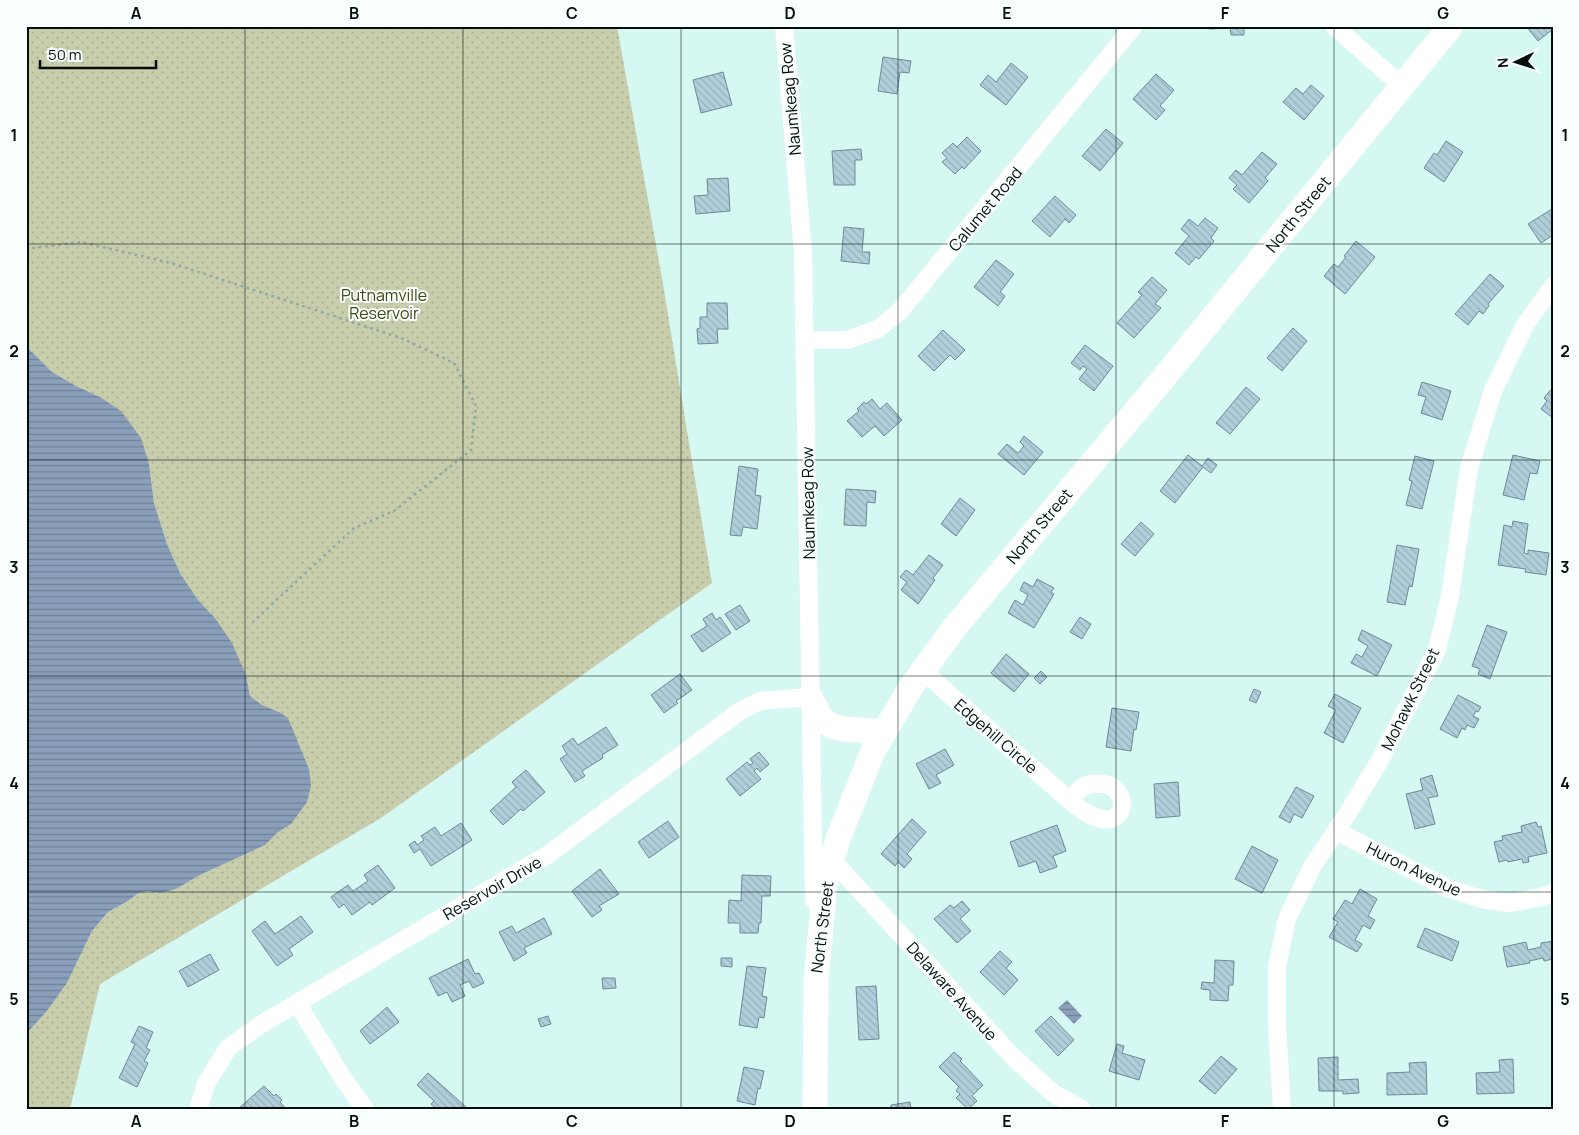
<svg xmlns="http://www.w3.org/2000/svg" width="1579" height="1135" viewBox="0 0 1579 1135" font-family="Manrope,sans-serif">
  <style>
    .grass { fill: url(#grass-dots) }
    .water { fill: url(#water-rules) }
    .building { fill: url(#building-back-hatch); stroke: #6d8a94 }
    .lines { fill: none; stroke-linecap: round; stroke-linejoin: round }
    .path { stroke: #8da7a3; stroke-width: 2.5; stroke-dasharray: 2.5 4; stroke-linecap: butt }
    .street { stroke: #fff; stroke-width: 18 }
    .secondary { stroke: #fff; stroke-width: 25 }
    .grid { fill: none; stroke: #040f0d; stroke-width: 1; stroke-opacity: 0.55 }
    .labels { text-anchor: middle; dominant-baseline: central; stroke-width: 4; stroke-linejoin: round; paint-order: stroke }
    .street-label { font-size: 16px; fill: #040f0d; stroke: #f8fffe }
    .park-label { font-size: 16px; fill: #42470f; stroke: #f8fffe }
    .neatline { fill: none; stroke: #040f0d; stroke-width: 2 }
    .grid-label { font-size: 16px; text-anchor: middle; font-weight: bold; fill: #040f0d }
  </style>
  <defs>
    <pattern id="grass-dots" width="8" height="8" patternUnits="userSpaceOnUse" patternTransform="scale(1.25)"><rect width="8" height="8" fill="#c8cdac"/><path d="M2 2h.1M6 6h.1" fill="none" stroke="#aaaf93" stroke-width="1.8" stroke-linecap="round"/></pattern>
    <pattern id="water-rules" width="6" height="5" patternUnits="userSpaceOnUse" patternTransform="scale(1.25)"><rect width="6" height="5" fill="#8a9fba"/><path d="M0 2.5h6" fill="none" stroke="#6f8096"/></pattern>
    <pattern id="building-back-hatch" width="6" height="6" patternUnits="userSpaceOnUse" patternTransform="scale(1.25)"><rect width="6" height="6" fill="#b0cfda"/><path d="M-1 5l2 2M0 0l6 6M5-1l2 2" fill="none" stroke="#96b1ba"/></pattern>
  </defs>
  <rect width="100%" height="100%" fill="#d6f8f3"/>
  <path class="grass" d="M26,26h591l46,258 49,299 -331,235 -281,166 -30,125h-44v-75l21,-23 20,-28 25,-52 16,-19 20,-11 9,-7 10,-3 13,2 16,-4 24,-14 65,-30 12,-12 14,-9 18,-55 -11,-25 -19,-32 -17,-7 -12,-9 -4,-21 -31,-57 -17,-18 -18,-27 -13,-29 -13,-41 -5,-39 -49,-67 -24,-11 -24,-14 -26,-26z"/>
  <path class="water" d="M26,346l26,26 24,14 24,11 21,14 20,27 8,26 5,39 13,41 13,29 18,27 17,18 17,25 14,32 4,21 12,9 17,7 9,6 21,51 2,17 -4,16 -16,22 -14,9 -12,12 -65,30 -24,14 -16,4 -13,-2 -10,3 -9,7 -20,11 -16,19 -25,52 -20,28 -21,23z
    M1067,1000l15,16 -8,8 -16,-16z"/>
  <path class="building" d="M1209,26h35v9h-13l-1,-7 -21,1z
    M1526,26h27v3l-15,12z
    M883,57l28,4 -2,12 -9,-1 -3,22 -19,-3z
    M1011,63l17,14 -22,28 -26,-20 8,-10 8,7z
    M723,72l9,33 -31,8 -8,-33z
    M1156,74l18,16 -14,16 5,4 -9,10 -23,-21z
    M1311,85l13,11 -20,24 -21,-18 13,-14 7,6z
    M1106,129l17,14 -23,28 -18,-15z
    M967,137l14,14 -17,18 -2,-2 -7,7 -13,-12 5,-4 -5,-5 11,-10 4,4z
    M1446,141l17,11 -19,30 -20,-14 10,-15 3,2z
    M861,149l1,11h-7v25h-21l-2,-34z
    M1262,152l15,12 -12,14 3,3 -19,22 -16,-14 4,-4 -8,-7 7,-8 6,5z
    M728,178l2,33 -34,3 -2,-18 14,-1 -1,-16z
    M1055,196l21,19 -7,8 -4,-4 -15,18 -18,-16z
    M1552,209l1,26 -12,8 -13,-19z
    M1205,218l13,10 -7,10 3,3 -15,18 -3,-2 -7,8 -14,-12 14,-17 -8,-7 8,-10 9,7z
    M844,227l20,2 -2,23h8l-1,12 -28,-3z
    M1356,241l19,16 -30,37 -21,-18 10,-12 4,3 8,-10 -2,-1z
    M996,260l18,14 -14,18 5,4 -7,10 -24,-19z
    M1490,274l14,12 -16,18 1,2 -6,8 -4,-3 -11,14 -13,-11z
    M1152,277l15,13 -12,14 6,4 -27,30 -17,-15 25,-28 -4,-3z
    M707,303h20l1,26h-11l1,14 -20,1 -1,-15 3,-1v-11h7z
    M1293,328l14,13 -25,30 -15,-13z
    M943,330l22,20 -10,10 -5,-5 -16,16 -16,-15z
    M1085,345l28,21 -19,25 -15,-12 8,-10 -4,-3 -3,4 -9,-7z
    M1422,382l29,9 -9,29 -21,-7 5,-16 -8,-2z
    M1246,387l14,12 -30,35 -14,-11z
    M1553,387v31l-12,-9 6,-8 -3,-3z
    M872,399l8,10 7,-6 15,17 -18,16 -9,-10 -13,11 -15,-16 12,-10 -2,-2 7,-7 2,2z
    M1024,436l19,16 -19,23 -26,-21 9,-10 11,9 6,-7 -4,-4z
    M1188,455l14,11 6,-8 9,7 -6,8 -8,-6 -28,36 -15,-12z
    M1513,455l27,6 -3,13 -7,-1 -6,27 -21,-5z
    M1415,456l19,5 -12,48 -16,-4 6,-24 -3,-1z
    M739,466l19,3 -3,26 6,1 -4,33 -14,-2 -2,9 -11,-1z
    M846,489l30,2 -1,12 -8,-1 -1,24 -22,-1z
    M960,498l15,12 -19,26 -15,-12z
    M1513,521l15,3 -4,29 4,1v-4l21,3 -3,22 -21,-3 1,-3 -28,-4 6,-40 8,2z
    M1141,522l13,12 -19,22 -14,-12z
    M1397,545l22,4 -7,38 -3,-1 -4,19 -18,-3z
    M929,555l14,10 -10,13 2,2 -17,24 -17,-14 6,-8 -7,-5 6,-7 7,5z
    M1037,579l17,9 -3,4 3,2 -20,34 -26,-15 7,-13 8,5 5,-10 -8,-5 4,-8 9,5z
    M740,605l10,16 -14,9 -11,-16z
    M712,613l4,7 4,-3 11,16 -29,19 -11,-16 16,-10 -4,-7z
    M1080,617l11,7 -9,15 -12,-7z
    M1487,625l20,7 -17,47 -12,-5 2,-5 -8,-3z
    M1362,630l30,15 -15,31 -26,-13 5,-9 6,3 6,-11 -10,-6z
    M1006,654l23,20 -15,18 -23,-19z
    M1041,671l6,6 -7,7 -6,-6z
    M680,674l12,16 -16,11 2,2 -14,10 -13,-18z
    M1254,689l7,3 -5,11 -7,-3z
    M1335,694l26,14 -18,35 -19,-10 12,-23 -8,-4z
    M1458,695l23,12 -3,5 -2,-1 -3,5 6,3 -5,9 -7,-3 -2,5 -3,-2 -5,10 -17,-9z
    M1112,708l27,4 -3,18 -2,-1 -3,22 -25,-4z
    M606,727l12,18 -16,10 1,3 -21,13 3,5 -10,6 -15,-23 7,-5 -5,-8 11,-8 5,7z
    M945,749l9,16 -18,10 5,8 -12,6 -13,-25z
    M759,752l10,12 -9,8 -3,-4 -3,3 7,8 -21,17 -14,-17 21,-17 3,3 3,-2 -3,-4z
    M526,770l19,22 -22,19 -2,-2 -18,16 -13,-14 26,-24 -4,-5z
    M1432,775l6,21 -10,2 7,26 -20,5 -9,-35 17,-4 -3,-11z
    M1178,782l2,34 -24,2 -2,-34z
    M1296,787l18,9 -12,22 -8,-4 -4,9 -11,-6z
    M912,819l14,13 -19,22 5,5 -8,9 -6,-6 -3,4 -14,-12z
    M668,821l11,16 -30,21 -11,-16z
    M1536,822l2,5 3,-1 6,27 -19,4 1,5 -6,1 -1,-4 -14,3 -1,-2 -8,2 -5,-20 9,-2 -1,-4 20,-4 -1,-6z
    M461,823l11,17 -41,26 -11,-17 -6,4 -5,-8 6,-4 2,4 7,-5 -3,-4 14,-9 6,9z
    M1057,825l9,26 -13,5 4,11 -17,6 -4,-12 -17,6 -9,-25z
    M1252,846l26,14 -16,33 -27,-14z
    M378,865l17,23 -23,17 -2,-3 -18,13 -8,-11 -5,4 -8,-11 17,-12 5,6 15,-10 -4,-6z
    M600,869l19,25 -20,12 3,4 -10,7 -20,-26z
    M742,875l29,1 -1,20h-8l-1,27h-2l-1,10h-18v-10h-12l1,-23 12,1z
    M1360,889l17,10 -9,17 7,4 -5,9 -7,-4 -8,15 7,4 -5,8 -28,-15 9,-15 -5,-3 12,-19 7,4z
    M962,901l8,9 -10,9 11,12 -14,12 -23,-24 16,-14 4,3z
    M301,916l12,16 -24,17 4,6 -16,11 -25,-35 13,-10 10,13z
    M544,918l8,16 -28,14 3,5 -13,8 -15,-29 13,-6 4,7z
    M1425,928l34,14 -7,19 -35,-14z
    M1553,941v18l-9,2 -1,-3 -14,3 1,2 -23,4 -4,-20 23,-5 2,8 13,-3v-4z
    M1000,951l12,11 -6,6 12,12 -14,15 -24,-23z
    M210,954l9,16 -31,17 -9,-16z
    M721,958h11v9l-11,-1z
    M468,959l7,15 4,-1 5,10 -11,5 -4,-7 -9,4 5,11 -13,6 -5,-10 -9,4 -9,-18z
    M1215,960l19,1 -1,24h-4l-1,16 -18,-1v-10l-9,-1 1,-7 12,1z
    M747,966l19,2 -4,28 5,1 -3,21 -5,-1 -2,11 -18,-3z
    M602,978h13l1,10 -13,1z
    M876,986l3,53 -20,1 -3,-53z
    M387,1007l12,15 -29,22 -10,-13z
    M548,1016l3,8 -10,3 -3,-8z
    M1051,1016l23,24 -16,16 -23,-25z
    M139,1026l14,6 -7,16 4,2 -6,11 4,2 -11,24 -18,-9 16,-34 -4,-2z
    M1117,1044l7,2 -2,7 23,7 -6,20 -30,-9z
    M954,1052l8,7 -2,2 23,24 -11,11 5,5 -9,8 -12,-11 4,-4 -4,-3 3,-4 -20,-20z
    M1221,1056l16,13 -22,25 -16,-13z
    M1338,1057v23l20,-1 1,14 -16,1v-3h-24l-1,-33z
    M1513,1059l1,34 -37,1 -1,-21 24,-1 -1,-12z
    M1426,1062l1,32 -40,1v-22l23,-1 -1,-9z
    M744,1067l20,4 -4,18 -2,-1 -3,17 -18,-4z
    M428,1073l38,34 -2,2h-27l-6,-5 3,-3 -17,-16z
    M264,1086l10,10 2,-2 6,6 -2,2 6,7h-48z
    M910,1102l1,7h-20v-4z"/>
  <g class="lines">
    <path class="path" d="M26,249l55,-7 90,21 230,75 53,25 22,43 -5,44 -77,61 -40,17 -101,94"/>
    <path class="street" d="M784,26l19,226 11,648
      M1334,26l68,60
      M805,340h42l31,-11 22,-18 234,-285
      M923,671l146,129c58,51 67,-14 33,-16 -7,-1 -13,-1 -19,3 -5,3 -10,9 -14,13
      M1336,831l111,57 35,11 28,4 32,-6 11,-4
      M832,860l181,197 41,37 28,15
      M297,1003l47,77 21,29
      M198,1109l8,-25 22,-36 32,-23 289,-171 191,-143 20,-10 50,-4
      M1282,1109l-5,-85v-58l10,-47 25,-52 36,-54 32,-53 57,-110 13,-54 19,-128 24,-77 32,-66 28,-39"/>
    <path class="secondary" d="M810,697c4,7 7,15 12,22 11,14 46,11 63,12
      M815,1109l1,-128 9,-97 13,-45 35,-88 38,-64 44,-60 211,-252 285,-349"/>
  </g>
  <path class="grid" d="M245,26v1083M463,26v1083M681,26v1083M898,26v1083M1116,26v1083M1334,26v1083M26,244h1527M26,460h1527M26,676h1527M26,892h1527"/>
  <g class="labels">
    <g class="street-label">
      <text transform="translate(790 99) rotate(-95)">Naumkeag Row</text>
      <text transform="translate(985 209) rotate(-50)">Calumet Road</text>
      <text transform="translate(1298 214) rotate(-51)">North Street</text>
      <text transform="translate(808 503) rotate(-91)">Naumkeag Row</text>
      <text transform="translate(1039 526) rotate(-50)">North Street</text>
      <text transform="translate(1410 699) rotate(-64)">Mohawk Street</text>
      <text transform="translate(996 736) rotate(41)">Edgehill Circle</text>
      <text transform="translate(1414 869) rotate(26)">Huron Avenue</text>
      <text transform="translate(492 888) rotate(-30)">Reservoir Drive</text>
      <text transform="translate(822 927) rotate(-83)">North Street</text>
      <text transform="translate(952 991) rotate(48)">Delaware Avenue</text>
    </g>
    <g class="park-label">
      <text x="384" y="295">Putnamville<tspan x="384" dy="18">Reservoir</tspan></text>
    </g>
  </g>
  <rect width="1579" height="1135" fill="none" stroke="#f8fffe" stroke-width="55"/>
  <g transform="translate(1516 62) rotate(266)" stroke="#f8fffe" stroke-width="4" paint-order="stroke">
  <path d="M0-4L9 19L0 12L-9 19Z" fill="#040f0d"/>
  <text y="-8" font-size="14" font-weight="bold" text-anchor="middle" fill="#040f0d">N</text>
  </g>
  <path d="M40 60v8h116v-8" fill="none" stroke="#040f0d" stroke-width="2.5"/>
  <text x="48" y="60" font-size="15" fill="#040f0d" stroke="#f8fffe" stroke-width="4" paint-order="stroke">50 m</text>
  <rect x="28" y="28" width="1524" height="1080" class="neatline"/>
  <g class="grid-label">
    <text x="136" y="19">A</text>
    <text x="354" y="19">B</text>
    <text x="572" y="19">C</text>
    <text x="790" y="19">D</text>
    <text x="1007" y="19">E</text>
    <text x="1225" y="19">F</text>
    <text x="1443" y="19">G</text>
    <text x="14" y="141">1</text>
    <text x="1565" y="141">1</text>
    <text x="14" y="357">2</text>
    <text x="1565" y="357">2</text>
    <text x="14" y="573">3</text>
    <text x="1565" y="573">3</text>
    <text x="14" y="789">4</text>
    <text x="1565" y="789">4</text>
    <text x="14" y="1005">5</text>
    <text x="1565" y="1005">5</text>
    <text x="136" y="1127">A</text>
    <text x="354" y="1127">B</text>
    <text x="572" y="1127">C</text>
    <text x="790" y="1127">D</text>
    <text x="1007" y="1127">E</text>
    <text x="1225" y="1127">F</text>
    <text x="1443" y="1127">G</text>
  </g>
</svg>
